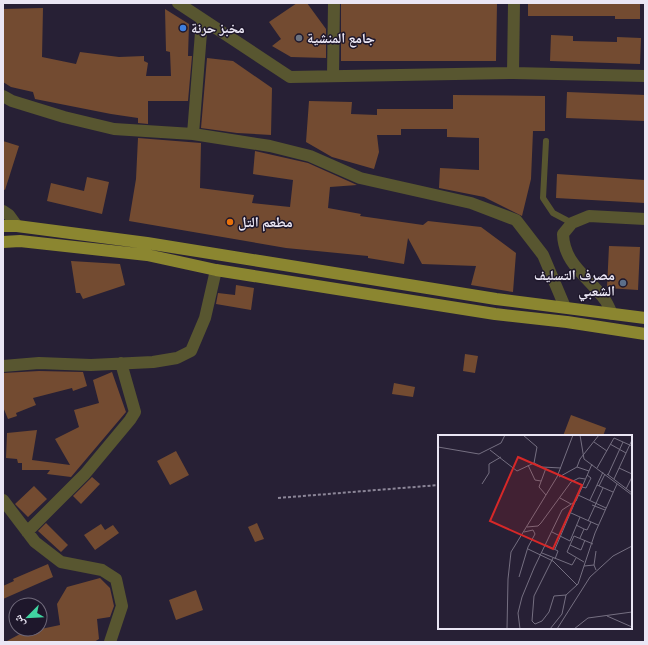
<svg xmlns="http://www.w3.org/2000/svg" width="648" height="645" viewBox="0 0 648 645" font-family="'DM Sans','Noto Naskh Arabic',sans-serif">
  <style>
    .building { fill: #734b31 }
    .lines { fill: none; stroke-linecap: round; stroke-linejoin: round }
    .path { stroke: #8c8698; stroke-width: 2; stroke-dasharray: 3 2; stroke-linecap: butt }
    .lane { stroke: #585630; stroke-width: 6 }
    .street { stroke: #585630; stroke-width: 12 }
    .primary { stroke: #8b8630; stroke-width: 12 }
    .shop-dot { fill: #3f7fe0; stroke: #1e172b; stroke-width: 1.5 }
    .worship-dot { fill: #6b7280; stroke: #1e172b; stroke-width: 1.5 }
    .food-dot { fill: #e8710a; stroke: #1e172b; stroke-width: 1.5 }
    .service-dot { fill: #5c6f8a; stroke: #1e172b; stroke-width: 1.5 }
    .labels { text-anchor: middle; dominant-baseline: central; stroke-width: 3; stroke-linejoin: round; paint-order: stroke }
    .poi-label { font-size: 14px; font-weight: bold; fill: #eae6f4; stroke: #1e172b; text-anchor: start }
    .inset-road { fill: none; stroke: #756f81; stroke-width: 1 }
    .view { fill: #d62828; fill-opacity: 0.15; stroke: #d62828; stroke-width: 2 }
    .inset-edge { fill: none; stroke: #eae6f4; stroke-width: 2 }
  </style>
  <rect width="100%" height="100%" fill="#272035"/>
  <path class="building" d="M297,3h10l19,26v29l-35,-1 -19,-11 9,-7 -12,-17z
    M341,3h156l-1,58h-155z
    M528,3h112v16h-25v-3h-87z
    M43,8l-1,49 34,7 4,-12 39,5 25,-1v5l4,2 -2,13h25l-1,-24 -4,-1 -1,-42 24,15 -1,32h4l-4,45h-40v23l-10,-1v-5l-27,-4 -76,-15 -2,-7 -22,-5 -8,-5v-73z
    M551,35l22,1v5l44,1v-5l24,1 -1,26 -90,-3z
    M207,58l26,3 39,27 -1,47 -34,-2 -36,-5z
    M567,92l78,3v26l-79,-3z
    M453,95l92,1v35h-12l-2,48 -9,37 -38,-19 -45,-9 1,-20 39,2v-32l-32,-1v-8h-46v6h-24l2,17 -5,17 -42,-12 -26,-15 3,-41 43,1 -1,12 26,1v-6h76z
    M138,138l63,5 -1,45 54,7 -2,8 38,4 3,-27 -40,-6 2,-23 53,12 49,22 -27,2 -2,21 33,6 -1,2 63,9 5,-4 53,6 35,26 -3,39 -42,-7 5,-19 -54,-2 -14,-26 -4,26 -36,-6v-2l-82,-8 -157,-27 7,-42z
    M3,141l16,5 -14,44 -2,-1z
    M557,174l88,6v23l-89,-5z
    M87,177l22,5 -7,32 -55,-13 4,-18 33,8z
    M609,246l31,1 -2,43 -31,-2z
    M71,261l49,3 5,21 -42,14 -3,-6h-4z
    M236,285l18,3 -3,22 -35,-6 2,-11 17,2z
    M465,354l13,2 -3,17 -12,-2z
    M39,371l44,1 4,14 -14,5 -1,-3 -39,10 3,7 -20,8 1,3 -9,3 -5,-12v-34z
    M112,372l14,40 -55,65 -24,-3 3,-4h-28v-7h-4l-1,-4 -11,-1 1,-25 30,-3 -5,30 38,5 -15,-26 24,-12 -5,-17 25,-7 -6,-23z
    M394,383l21,4 -2,10 -21,-3z
    M571,415l35,13 -3,8h-40z
    M176,451l13,24 -19,10 -13,-24z
    M92,477l8,7 -19,20 -8,-8z
    M34,486l13,13 -19,18 -13,-13z
    M46,523l22,22 -7,7 -23,-21z
    M257,523l7,16 -9,3 -7,-15z
    M101,524l4,6 8,-5 6,8 -24,17 -11,-15z
    M48,564l5,13 -50,22v-13l11,-5 -1,-2z
    M100,578l10,10 4,18 -4,11 -13,2 2,20 -5,3h-89l17,-9 38,-8 -3,-21 10,-17z
    M196,590l7,20 -27,10 -7,-20z"/>
  <g class="lines">
    <path class="path" d="M278,498l161,-13"/>
    <path class="lane" d="M546,141l-3,57 10,15 19,10"/>
    <path class="street" d="M178,3l112,74 223,-4 132,3
      M513,73l1,-70
      M333,75l1,-72
      M3,96l9,5 52,16 50,12 79,5 77,12 40,10 50,22 111,25 45,17 27,35 22,52
      M193,134l9,-114
      M3,211l6,4 8,11
      M612,314c-2,-4 -4,-10 -7,-14 -16,-23 -41,-35 -42,-66l9,-11 17,-7 56,3
      M3,366l36,-3 52,2 62,-3 24,-4 14,-7 14,-33 11,-48
      M3,500l32,42 26,20 41,8 14,9 6,27 -12,36
      M27,532l58,-58 45,-54 5,-8 -14,-49"/>
    <path class="primary" d="M3,226h14l130,17 349,56 149,19
      M3,242l17,-1 127,14 69,15 279,44 72,8 78,12"/>
  </g>
  <circle class="shop-dot" cx="183" cy="28" r="4"/>
  <circle class="worship-dot" cx="299" cy="38" r="4"/>
  <circle class="food-dot" cx="230" cy="222" r="4"/>
  <circle class="service-dot" cx="623" cy="283" r="4"/>
  <g class="labels">
    <g class="poi-label">
      <text x="191" y="28">مخبز حرنة</text>
      <text x="307" y="38">جامع المنشية</text>
      <text x="238" y="222">مطعم التل</text>
      <text x="615" y="275" text-anchor="end">مصرف التسليف<tspan x="615" dy="16">الشعبي</tspan></text>
    </g>
  </g>
  <g transform="translate(438 435)">
    <rect width="194" height="194" fill="#272035"/>
    <path class="inset-road" d="M85,0l14,12 -3,16 8,4 19,1M142,0l4,24 48,36M156,7l13,9M172,9l16,9M0,12l41,7 22,-11 4,-8M52,15l27,21 17,-8M90,30l7,15 6,1M139,32l3,-8 19,-24M159,33l17,-30 18,8M181,33l13,6M169,39l25,19M170,40l15,-33M121,42l18,-10 12,4M176,44l18,-39M44,49l7,-11v-9l12,-7M159,50l16,7M161,51l6,-12M144,52l4,1 5,-10 -4,-3M188,54l6,-12M108,60l-7,-8 7,-19M140,60l28,13M122,63l11,6M152,65l13,-28M154,70l13,5M133,78l27,12M150,86l15,-33M138,90l8,4 -4,9M89,92l11,-1 3,-3 30,-41 8,-4 6,1M146,94l3,1 4,-8M114,97l18,9M132,106l10,-24M108,110l12,6 -3,8M132,110l11,5 4,-10M90,114l25,12 24,24M117,114l20,-47M104,118l30,12 4,-7M115,123l-19,38 -2,25 3,3 7,-3 7,-9 5,-16 12,-1M146,127l-17,-10 7,-16 19,8M156,130l2,-14M146,131l10,-1 2,5M81,142l9,-30 7,-13 -2,-4 -9,2M169,181l25,11M69,194l1,-50 3,-27 46,-75 16,-42M82,194l-2,-16 4,-16 12,-29 28,-58 14,-9 16,-37M112,194l12,-15 4,-19 12,-11 17,-51 22,-49M119,194l33,-52 23,-21 19,-10M136,194l14,-11 44,-6"/>
    <path class="view" d="M80,22l64,28 -29,64 -63,-28z"/>
    <rect width="194" height="194" class="inset-edge"/>
  </g>
  <rect width="648" height="645" fill="none" stroke="#eae6f4" stroke-width="8"/>
  <g transform="translate(28 617) rotate(246)"><circle r="19" fill="#1e172b" stroke="#706a7b"/>
  <path d="M0-3L7 15L0 10L-7 15Z" fill="#40d4a1"/>
  <text y="-6" font-size="11" font-weight="bold" text-anchor="middle" fill="#eae6f4">ش</text>
  </g>
</svg>
